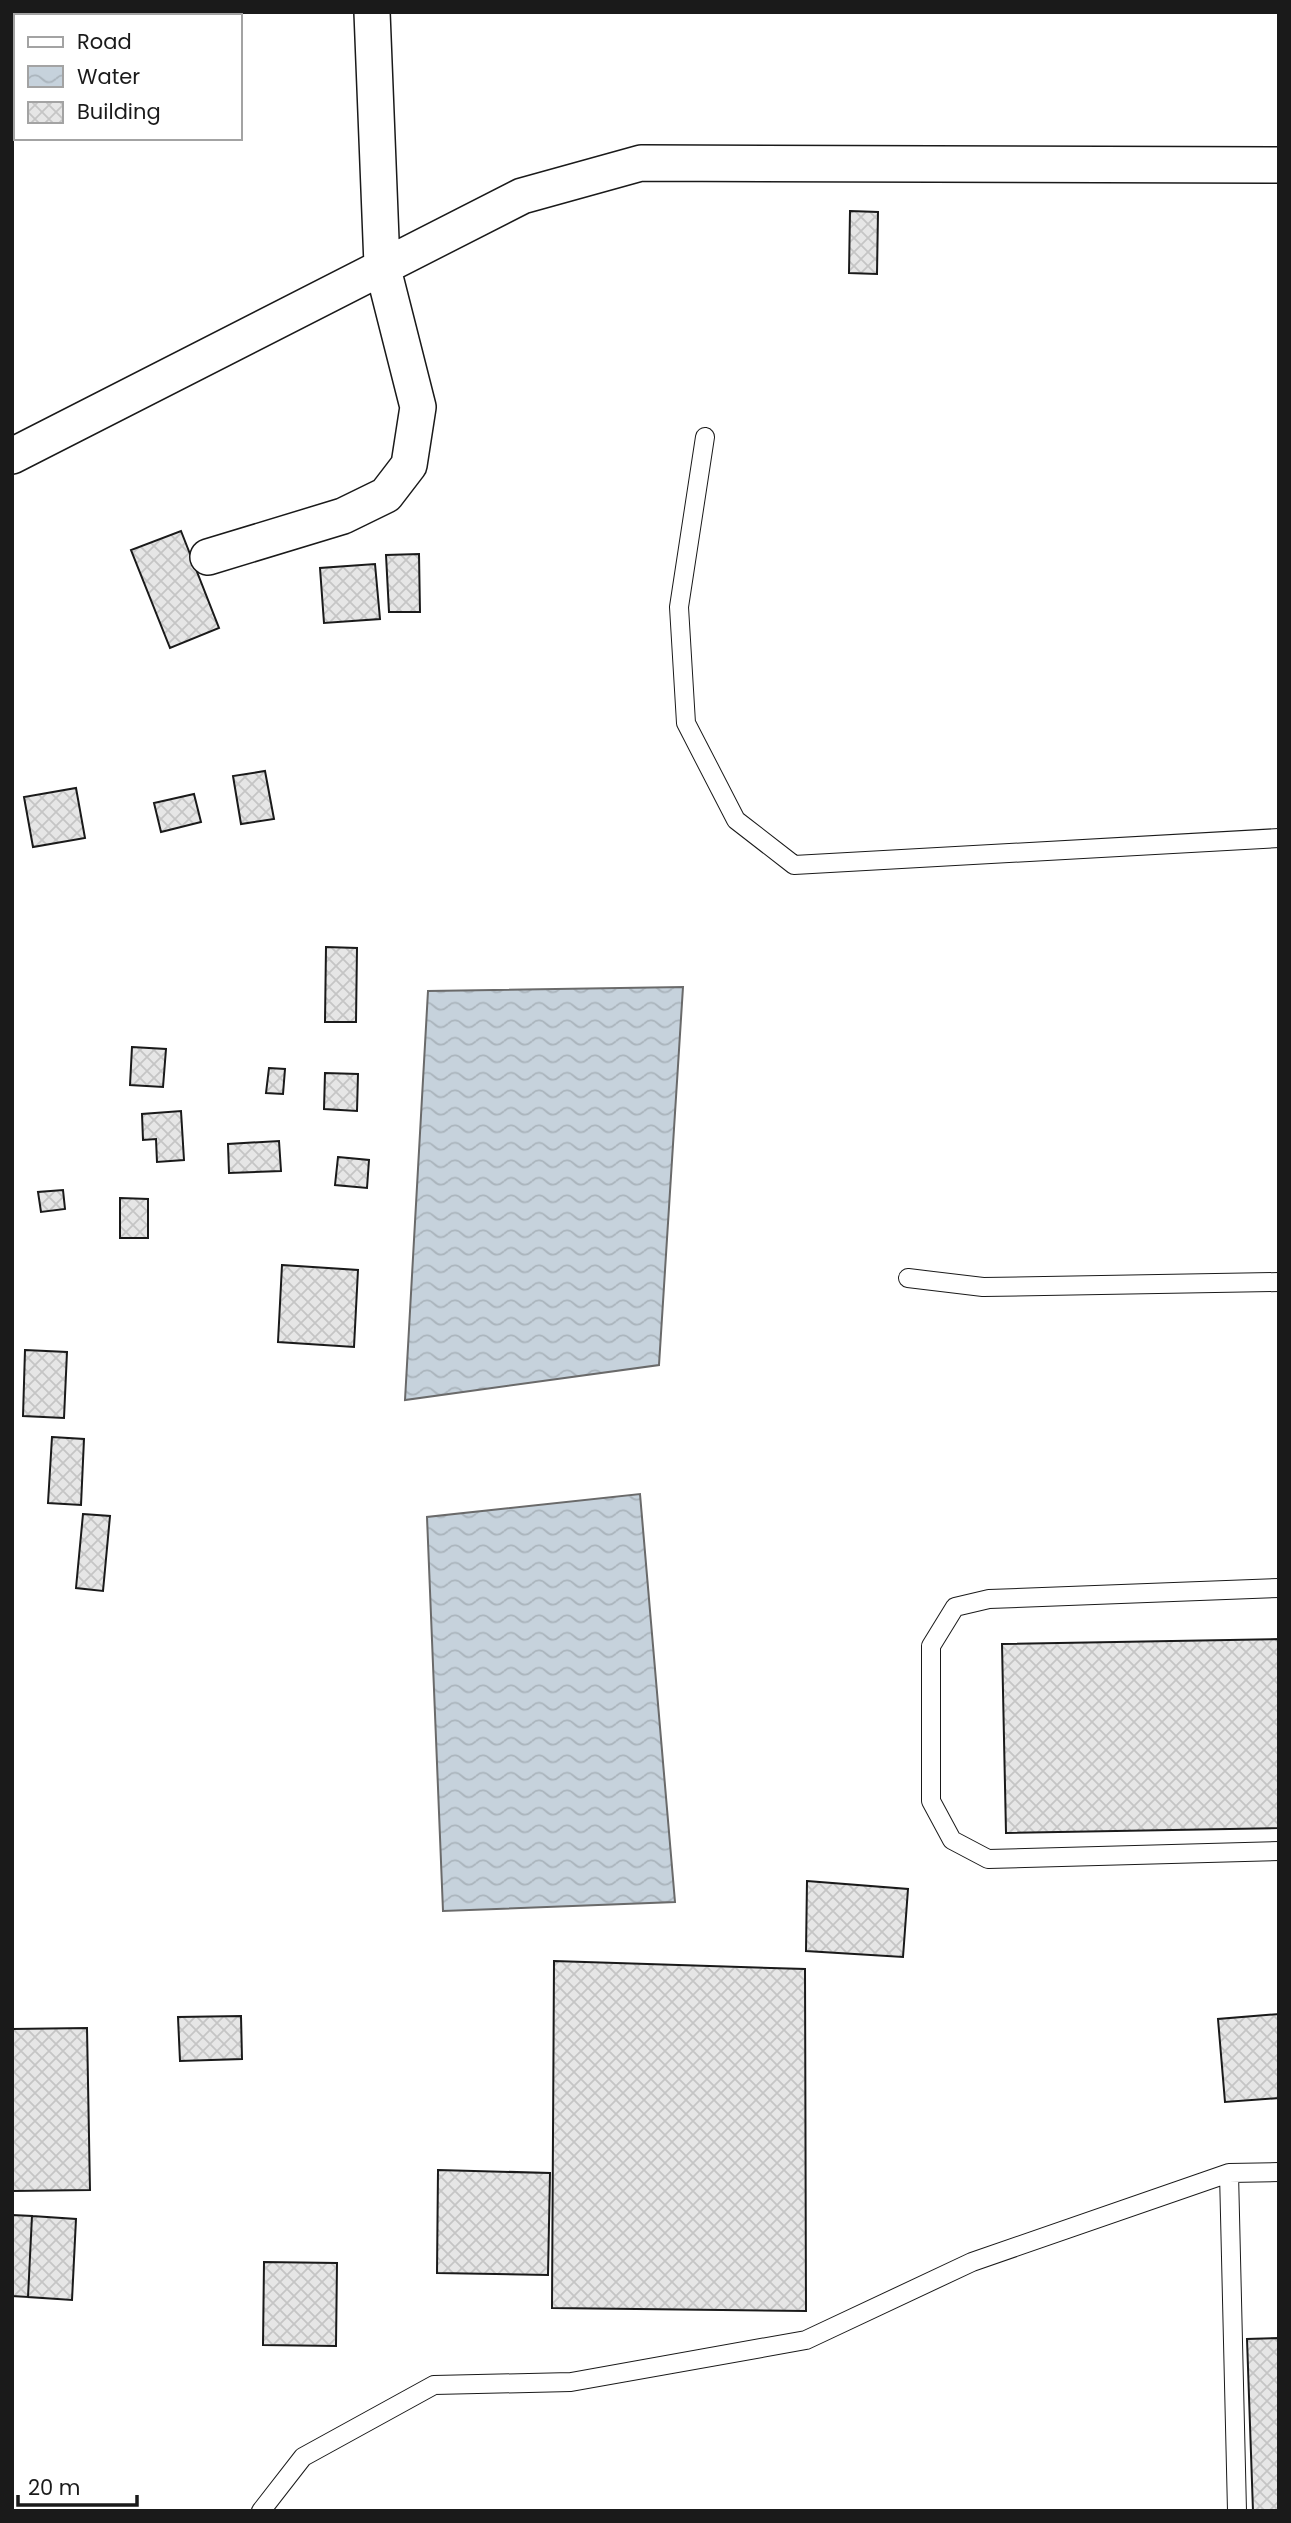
<svg xmlns="http://www.w3.org/2000/svg" width="1291" height="2523" viewBox="0 0 1291 2523" font-family="Poppins,sans-serif">
  <style>
    .water { fill: url(#water-waves); stroke: #6a6a6a; stroke-width: 2 }
    .building { fill: url(#building-cross-hatch); stroke: #1a1a1a; stroke-width: 2 }
    .lines { fill: none; stroke-linecap: round; stroke-linejoin: round }
    .lane-casing { stroke: #1a1a1a; stroke-width: 20 }
    .street-casing { stroke: #1a1a1a; stroke-width: 38 }
    .lane { stroke: #fff; stroke-width: 18 }
    .street { stroke: #fff; stroke-width: 35 }
  </style>
  <defs>
    <pattern id="water-waves" width="16" height="10" patternUnits="userSpaceOnUse" patternTransform="scale(1.75)"><rect width="16" height="10" fill="#c6d2dc"/><path d="M0 5q4-4 8 0t8 0" fill="none" stroke="#aab4bc"/></pattern>
    <pattern id="building-cross-hatch" width="8" height="8" patternUnits="userSpaceOnUse" patternTransform="scale(1.75)"><rect width="8" height="8" fill="#e6e6e6"/><path d="M0 0l8 8M0 8l8-8" fill="none" stroke="#c5c5c5"/></pattern>
  </defs>
  <rect width="100%" height="100%" fill="#fff"/>
  <path class="water" d="M683,987l-24,378 -254,35 23,-409z
    M640,1494l35,408 -232,9 -16,-394z"/>
  <path class="building" d="M850,211l28,1 -1,62 -28,-1z
    M181,531l38,97 -49,20 -39,-98z
    M419,554l1,58h-31l-3,-57z
    M375,564l5,55 -56,4 -4,-55z
    M265,771l9,48 -33,5 -8,-48z
    M76,788l9,50 -52,9 -9,-50z
    M194,794l7,28 -40,10 -7,-29z
    M326,947l31,1 -1,74h-31z
    M132,1047l34,2 -3,38 -33,-2z
    M269,1068l16,1 -2,25 -17,-1z
    M325,1073l33,1 -1,37 -33,-2z
    M181,1111l3,49 -27,2 -1,-23 -13,1 -1,-26z
    M279,1141l2,30 -52,2 -1,-29z
    M338,1157l31,3 -2,28 -32,-3z
    M63,1190l2,19 -24,3 -3,-20z
    M120,1198l28,1v39h-28z
    M282,1265l76,5 -4,77 -76,-5z
    M25,1350l42,2 -3,66 -41,-2z
    M52,1437l32,2 -3,66 -33,-2z
    M83,1514l27,2 -7,75 -27,-3z
    M1279,1639v189l-273,5 -4,-189z
    M807,1881l101,8 -5,68 -97,-6z
    M554,1961l251,8 1,342 -254,-3z
    M1279,2014v84l-54,4 -7,-83z
    M241,2016l1,43 -62,2 -2,-44z
    M87,2028l3,162 -78,1v-162z
    M438,2170l112,3 -2,102 -111,-2z
    M12,2215l20,1 -4,81 -16,-1z
    M32,2216l44,3 -4,81 -44,-3z
    M264,2262l73,1 -1,83 -73,-1z
    M1279,2338v173h-26l-6,-172z"/>
  <g class="lines">
    <defs>
      <path id="lane" d="M705,437l-26,170 7,116 50,97 58,45 485,-27
        M908,1278l75,9 296,-5
        M1279,1588l-290,11 -34,8 -24,39v155l21,39 36,19 291,-8
        M1229,2173l8,338
        M261,2511l42,-54 131,-72 137,-3 235,-42 166,-78 257,-89 50,-1"/>
      <path id="street" d="M12,456l510,-260 119,-33 638,2
        M208,557l135,-41 43,-21 23,-30 9,-58 -36,-142 -10,-253"/>
    </defs>
    <use href="#lane" class="lane-casing"/>
    <use href="#street" class="street-casing"/>
    <use href="#lane" class="lane"/>
    <use href="#street" class="street"/>
  </g>
  <rect width="1291" height="2523" fill="none" stroke="#1a1a1a" stroke-width="28"/>
  <rect x="14" y="14" width="228" height="126" fill="#ffffff" stroke="#a3a3a3" stroke-width="2"/>
  <rect x="28" y="37" width="35" height="10" fill="#ffffff" stroke="#a3a3a3" stroke-width="2"/>
  <text x="77" y="49" font-size="21" fill="#1a1a1a">Road</text>
  <rect x="28" y="66" width="35" height="21" fill="url(#water-waves)" stroke="#a3a3a3" stroke-width="2"/>
  <text x="77" y="84" font-size="21" fill="#1a1a1a">Water</text>
  <rect x="28" y="102" width="35" height="21" fill="url(#building-cross-hatch)" stroke="#a3a3a3" stroke-width="2"/>
  <text x="77" y="119" font-size="21" fill="#1a1a1a">Building</text>
  <path d="M18 2495v10h119v-10" fill="none" stroke="#1a1a1a" stroke-width="3.5"/>
  <text x="28" y="2495" font-size="21" fill="#1a1a1a" stroke="#ffffff" stroke-width="5" paint-order="stroke">20 m</text>
</svg>
